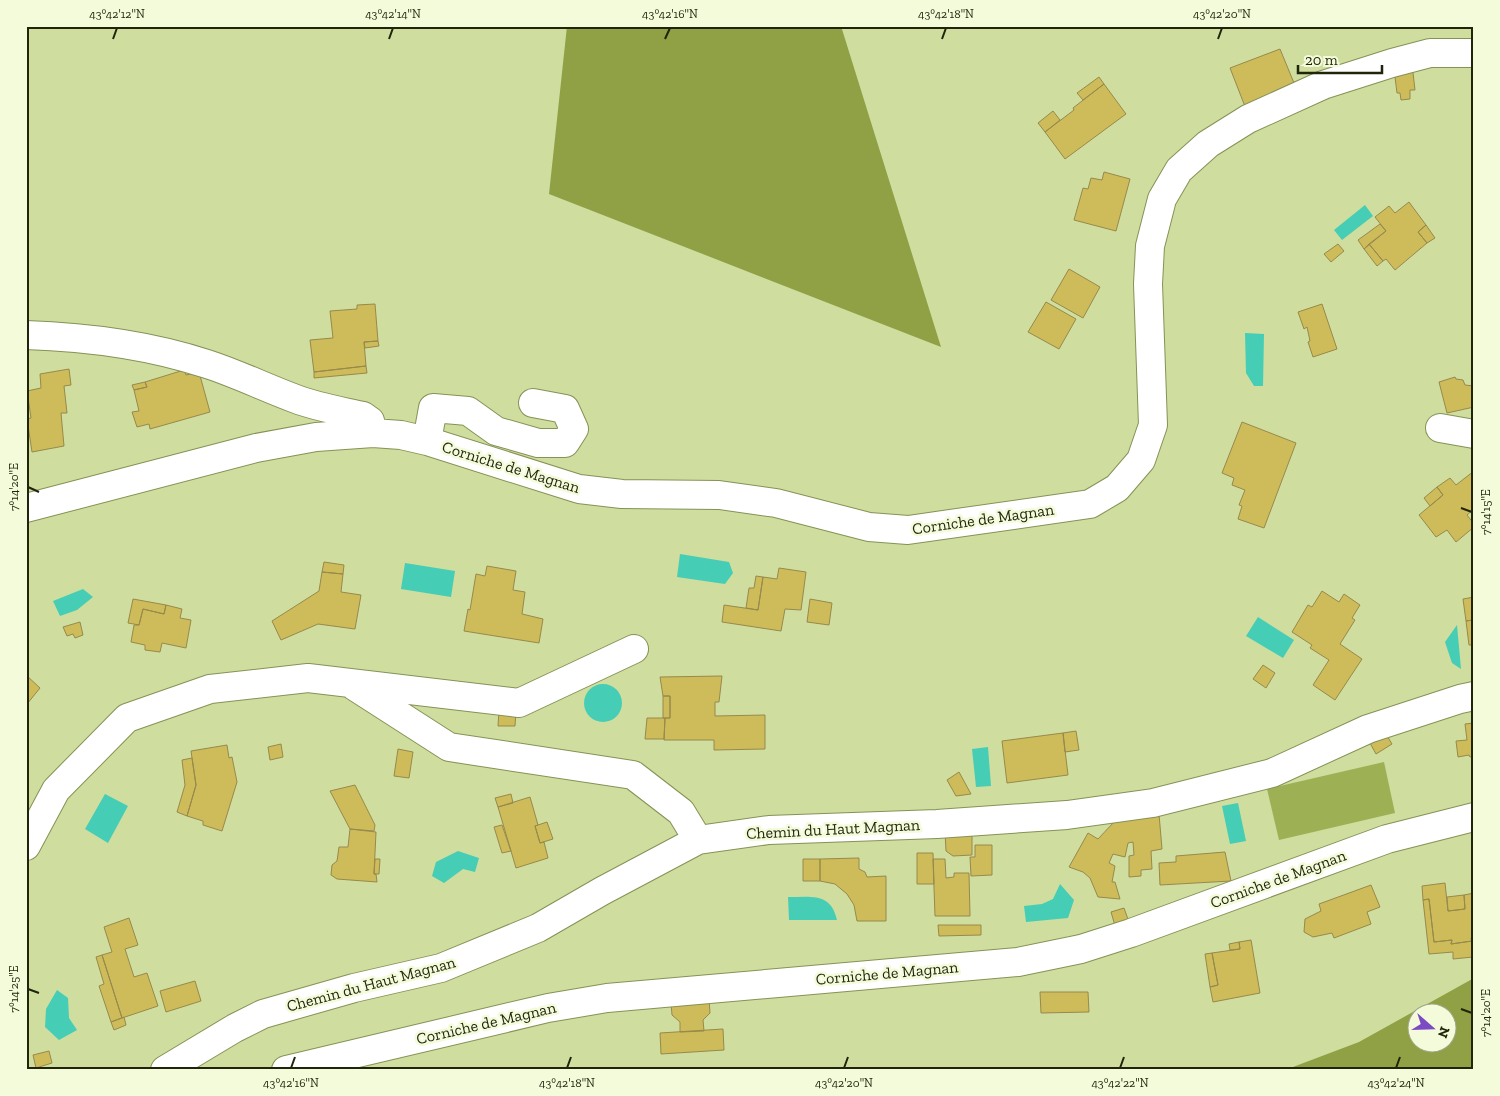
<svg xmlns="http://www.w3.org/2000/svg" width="1500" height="1096" viewBox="0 0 1500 1096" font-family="'Zilla Slab',serif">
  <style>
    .green { fill: #9eb054 }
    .forest { fill: #8fa144; fill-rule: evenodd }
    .water { fill: #46cdb5 }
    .building { fill: #cebb59; stroke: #968a4c }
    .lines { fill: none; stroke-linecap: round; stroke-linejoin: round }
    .minor-casing { stroke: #859256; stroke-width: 30 }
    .minor { stroke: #fff; stroke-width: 28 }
    .ticks { fill: none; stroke: #1f240b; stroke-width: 2 }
    .labels { text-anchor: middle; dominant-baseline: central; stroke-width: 5; stroke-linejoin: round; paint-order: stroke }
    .street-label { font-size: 16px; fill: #1f240b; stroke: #f3fbdb }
    .neatline { fill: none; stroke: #1f240b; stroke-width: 2 }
    .ticks-label { font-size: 12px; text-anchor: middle; fill: #1f240b }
  </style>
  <rect width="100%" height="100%" fill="#cfdd9f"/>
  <path class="green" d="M1384,762l11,51 -116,27 -12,-51z"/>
  <path class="forest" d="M567,26h274l100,321 -392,-153z
    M1474,978v92h-189l74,-28zM1418,1014h30v30h-30z"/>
  <path class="water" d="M1365,205l8,11 -31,24 -8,-10z
    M1245,333l19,1 -1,52h-9l-8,-13z
    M680,554l49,8 4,11 -8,11 -48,-7z
    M405,563l50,8 -4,26 -50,-8z
    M83,589l10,8 -16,13 -17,6 -7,-15z
    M1258,617l36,23 -11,18 -37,-22z
    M1457,625l4,44 -9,-6 -7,-21z
    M584 703a19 19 0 1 1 38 0a19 19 0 1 1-38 0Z
    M988,747l3,39 -15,1 -4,-38z
    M105,794l23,12 -20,37 -23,-14z
    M1238,803l8,38 -16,3 -8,-38z
    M458,851l21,7 -4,14 -12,-3 -19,14 -12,-7 4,-14z
    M1060,884l14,16 -6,18 -42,4 -2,-16 18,-2 11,-5z
    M788,897c23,0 43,-5 49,23h-48z
    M57,990l11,8 1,20 8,12 -18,10 -14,-13 1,-18z"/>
  <path class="building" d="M1280,49l14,34 -48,26 -16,-41z
    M1412,64l3,26h-5v9l-9,1 -1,-7h-3l-3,-24z
    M1099,77l5,7 -21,16 -6,-7z
    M1104,84l22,30 -61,45 -20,-27 29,-22 -1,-2z
    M1053,111l7,9 -15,12 -7,-9z
    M1104,172l26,7 -14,52 -42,-11 9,-32 5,1 3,-11 11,2z
    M1409,202l17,23 -8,7 9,11 -32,27 -9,-11 -3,2 -14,-17 17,-13 -11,-14 14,-11 6,7z
    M1380,224l6,7 -22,18 -6,-9z
    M1426,225l9,13 -8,5 -9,-11z
    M1338,244l6,7 -13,11 -7,-8z
    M1369,244l14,17 -6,5 -13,-17z
    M1069,269l31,18 -17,31 -32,-18z
    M1046,302l30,17 -17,30 -31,-17z
    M375,304l3,37 -14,1 2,24 -52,6 -4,-32 23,-2 -3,-27 27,-2v-4z
    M1322,304l15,45 -24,8 -5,-15 2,-1 -3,-14 -3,2 -6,-17z
    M378,341l1,5 -14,2 -1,-6z
    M366,366l1,7 -53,5v-6z
    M69,369l2,16 -7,1 3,27h-6l3,33 -32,6 -5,-33 4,-1 -4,-27 14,-3 -1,-14z
    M184,370l2,5 13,-3 11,40 -60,17 -1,-5 -12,3 -5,-15 7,-1 -5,-21 13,-3 -2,-5z
    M1455,377l1,2 7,1 2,5 9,1v21l-27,6 -8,-31z
    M145,382l2,5 -13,3 -2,-5z
    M1242,422l54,21 -32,85 -26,-9 4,-13 -3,-1 6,-15 -13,-5 2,-7 -12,-5z
    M1474,471v38l-7,6 7,9v3l-18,15 -9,-12 -11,7 -17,-22 24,-20 -6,-8 13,-9 6,7z
    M1437,487l6,8 -13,11 -6,-8z
    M324,562l20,3 -1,9 -21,-2z
    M487,566l29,5 -3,19 12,2 -3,22 21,5 -4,24 -75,-12 4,-22 2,1 6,-36 9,2z
    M779,568l27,4 -5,38 -16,-1 -4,22 -59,-9 2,-17 34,5 5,-33 14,2z
    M322,572l21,2 -2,18 20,3 -6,34 -37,-5 -37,16 -9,-19 47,-30z
    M756,576l7,1 -5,33 -12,-2 3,-20h5z
    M1322,591l17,11 5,-8 16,11 -8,13 3,2 -15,24 22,15 -27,41 -22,-15 16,-25 -19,-12 2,-3 -20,-13 16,-27 4,2z
    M1474,597v32l-1,-9 -7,1 -3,-22z
    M133,599l33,6 -2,9 -21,-5 -4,16 -11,-2z
    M810,599l22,4 -3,22 -22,-3z
    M166,605l16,4 -2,9 11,2 -5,28 -24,-5 -2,9 -15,-2v-5l-14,-3 3,-17h5l4,-16 21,5z
    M1473,620l1,25h-5l-3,-24z
    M80,622l3,13 -8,3 -2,-4 -6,2 -4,-9z
    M1263,665l12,8 -9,15 -13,-9z
    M26,675l14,13 -13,16 -1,-1z
    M722,676l-3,26h-4v14l50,-1v34l-51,1v-10h-50l1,-22h5v-22h-7l-3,-19z
    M663,696h7v22h-7z
    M499,710h17l-1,16h-17z
    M647,718h18l-1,21h-19z
    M1474,723v33l-4,1 -1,-2 -11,2 -2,-16 11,-1 -2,-16z
    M1076,731l3,19 -14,2 -2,-19z
    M1063,733l5,42 -61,8 -5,-42z
    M1386,734l6,10 -16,10 -6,-11z
    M281,744l2,13 -13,3 -2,-13z
    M227,745l2,13 3,-1 5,25 -15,49 -19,-6v-4l-16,-5 9,-31 -5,-34z
    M398,749l15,3 -4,26 -15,-2z
    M192,758l4,27 -9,31 -10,-4 8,-27 -3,-25z
    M959,772l12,22 -15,2 -9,-16z
    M355,785l20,40 -1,6 -24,-2 -20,-38z
    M511,794l2,9 -15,4 -3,-9z
    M530,797l8,28 -3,1 5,17 4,-1 4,16 -32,10 -18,-61z
    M1159,814l3,35 -11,2 1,18 -11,1v6l-12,1v-21l5,-1 -1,-13 -5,1 -3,14 -12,-3 -4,9 6,3 -3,16h3l5,17 -22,-2 -8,-19 -7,-6 -14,-5 19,-34 10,6 16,-17z
    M547,822l6,17 -13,4 -5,-17z
    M502,825l9,26 -9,2 -8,-26z
    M350,829l26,3 -2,42h2l1,8 -40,-3 -6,-4 1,-10 5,-4 2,-14h9z
    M972,831v24l-19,1 -7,-5 -1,-19z
    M975,845h17v30l-21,1 -1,-19h5z
    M1225,852l6,29 -71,4 -1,-22 17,-1v-6z
    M917,853h16l1,31h-17z
    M859,858v11l6,3 2,5 19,-1v45h-29l-3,-16 -7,-11 -12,-10 -15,-3v-22z
    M375,859h5l-1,15h-5z
    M803,859h17v22h-17z
    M933,859h12l1,19 8,-1v-4h15l1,43h-35z
    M1445,883l3,28 17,-2 -1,-14 10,-2v45h-3l1,3 -21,3 1,-4 -18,2 -5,-43 -6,1 -1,-14z
    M1371,885l9,22 -13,5 4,12 -37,14 -2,-5 -19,4 -9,-5 1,-13 16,-8 -2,-7z
    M1464,895l1,14 -17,2 -1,-14z
    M1429,899l5,43 18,-2 -1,4 21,-3 -1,-3h3l-1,19 -20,2v-7l-24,2 -6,-54z
    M1124,908l6,17 -14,4 -5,-17z
    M129,918l9,27 -13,4 9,28 13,-4 11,33 -36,12 -20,-63 10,-3 -8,-25z
    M938,925h43v10l-42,1z
    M1251,940l9,53 -47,9 -3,-15 8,-2 -6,-32 28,-4 -1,-7z
    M1239,942l1,7 -10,1 -1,-6z
    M1212,953l6,32 -8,2 -5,-33z
    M102,955l20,63 -11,4 -12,-36 5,-2 -8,-27z
    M195,981l6,20 -35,11 -6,-21z
    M1040,992h48l1,20 -48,1z
    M709,999l1,14 -7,7 1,11 -24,1v-10l-8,-7 -1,-12z
    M124,1017l2,8 -12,5 -3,-8z
    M723,1029l1,21 -63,4 -1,-21z
    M49,1051l3,12 -16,5 -3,-13z"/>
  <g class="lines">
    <defs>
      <path id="minor" d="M26,335c61,2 123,10 181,29 31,10 59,24 89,35 21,8 45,12 67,17l7,5 3,12
        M1440,428l34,6
        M427,441l6,-33 35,3 28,20 42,12h27l9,-14 -9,-20 -32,-6
        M26,508l230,-60 60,-11 57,-4 28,2 26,6 152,48 43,5 97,1 57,8 93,24 39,3 182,-26 27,-16 24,-28 12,-35 -5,-141 2,-38 12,-47 17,-29 29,-26 40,-25 75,-34 69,-22 38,-10h44
        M354,686l95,61 184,28 48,37 17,28
        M26,846l30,-56 71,-72 83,-29 98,-11 211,25 115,-54
        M165,1070l70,-42 28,-14 91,-26 87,-20 97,-40 64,-37 96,-51 71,-10 168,-6 130,-9 86,-12 119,-30 96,-44 92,-30 14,-3
        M286,1070l262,-62 59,-10 411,-36 63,-13 50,-16 256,-94 87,-22"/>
    </defs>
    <use href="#minor" class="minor-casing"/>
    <use href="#minor" class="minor"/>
  </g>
  <path class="ticks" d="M113,39l4,-11M389,39l4,-11M665,39l5,-11M942,39l4,-11M1218,39l4,-11M28,487l11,5M1461,508l11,4M28,989l11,4M1461,1009l11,4M291,1068l4,-11M567,1068l4,-11M844,1068l4,-11M1120,1068l4,-11M1396,1068l4,-11"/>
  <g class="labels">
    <g class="street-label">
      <text transform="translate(511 467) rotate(17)">Corniche de Magnan</text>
      <text transform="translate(983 519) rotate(-8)">Corniche de Magnan</text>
      <text transform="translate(833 829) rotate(-3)">Chemin du Haut Magnan</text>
      <text transform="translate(1278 879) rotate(-20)">Corniche de Magnan</text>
      <text transform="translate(887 973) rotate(-5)">Corniche de Magnan</text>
      <text transform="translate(371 984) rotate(-15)">Chemin du Haut Magnan</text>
      <text transform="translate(486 1023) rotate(-13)">Corniche de Magnan</text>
    </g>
  </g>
  <rect width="1500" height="1096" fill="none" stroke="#f3fbdb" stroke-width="55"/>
  <g transform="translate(1432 1028) rotate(110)"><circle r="24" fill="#f3fbdb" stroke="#9ea588"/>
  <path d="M0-4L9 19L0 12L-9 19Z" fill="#7b4bc3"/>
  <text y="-8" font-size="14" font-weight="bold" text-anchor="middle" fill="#1f240b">N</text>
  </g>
  <path d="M1298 65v8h84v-8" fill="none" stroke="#1f240b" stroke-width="2.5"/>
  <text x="1305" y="65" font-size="15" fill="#1f240b" stroke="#f3fbdb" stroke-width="4" paint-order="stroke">20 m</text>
  <rect x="28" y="28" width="1444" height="1040" class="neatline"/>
  <g class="ticks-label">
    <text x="117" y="18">43°42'12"N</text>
    <text x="393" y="18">43°42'14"N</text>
    <text x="670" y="18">43°42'16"N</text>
    <text x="946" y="18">43°42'18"N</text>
    <text x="1222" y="18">43°42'20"N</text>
    <text transform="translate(14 487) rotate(-90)" y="4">7°14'20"E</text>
    <text transform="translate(1486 512) rotate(-90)" y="4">7°14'15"E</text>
    <text transform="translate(14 989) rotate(-90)" y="4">7°14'25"E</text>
    <text transform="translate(1486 1013) rotate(-90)" y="4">7°14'20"E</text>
    <text x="291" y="1087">43°42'16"N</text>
    <text x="567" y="1087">43°42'18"N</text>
    <text x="844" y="1087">43°42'20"N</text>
    <text x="1120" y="1087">43°42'22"N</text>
    <text x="1396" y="1087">43°42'24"N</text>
  </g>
</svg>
